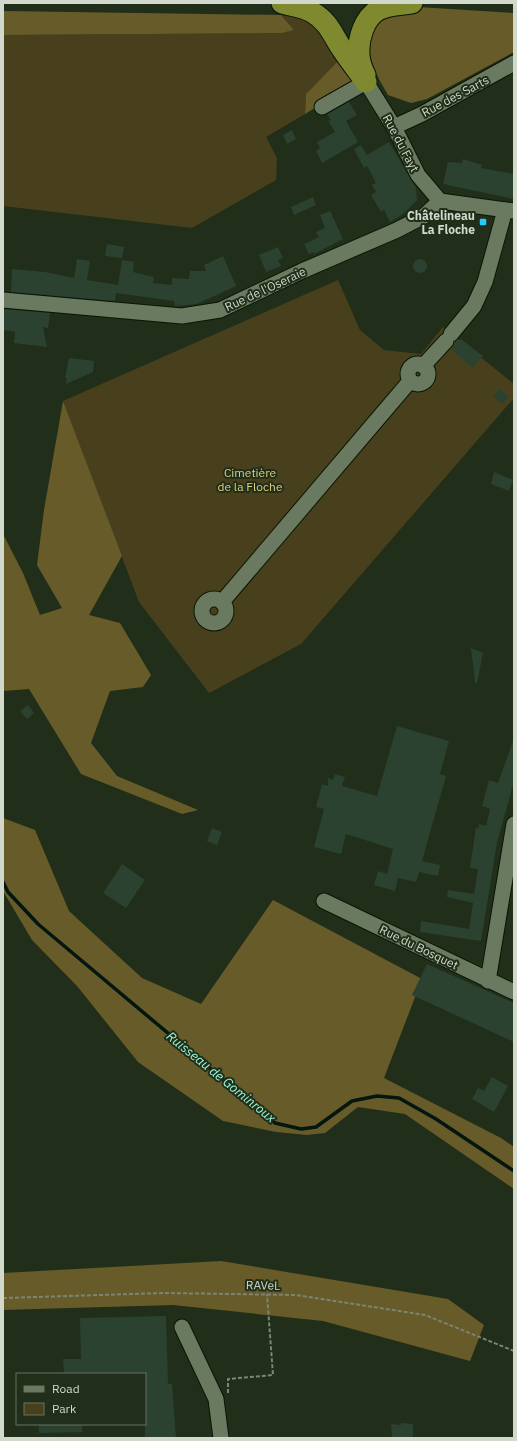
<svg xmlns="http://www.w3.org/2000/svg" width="517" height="1441" font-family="'IBM Plex Sans',sans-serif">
  <rect width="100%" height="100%" fill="#212e19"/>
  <!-- green -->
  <g fill="#48401c">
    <polygon points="281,15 299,17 318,24 338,61 306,94 305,114 266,137 277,158 276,180 192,228 3,206 3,35 282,33 294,30"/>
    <polygon points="338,280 360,330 384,350 421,354 443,327 514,384 514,398 301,644 209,693 139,602 63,401"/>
  </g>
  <!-- forest -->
  <g fill="#675b29">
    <path d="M418,7L514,13V52L427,99L411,103L388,95C375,73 368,59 368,32L383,16Z"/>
    <polygon points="3,11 281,15 294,30 282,33 3,35"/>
    <polygon points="338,61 357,82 305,114 306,94"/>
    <polygon points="63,401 122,556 89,615 120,623 151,675 143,687 110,691 91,743 117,776 198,810 182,814 81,774 29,689 3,691 3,534 23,573 40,615 62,608 37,565 44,510"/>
    <polygon points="3,818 35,830 69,911 142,978 201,1004 273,900 422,979 384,1078 501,1138 514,1147 514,1189 405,1114 358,1107 325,1133 307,1135 276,1132 223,1121 138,1062 77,986 32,940 3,891"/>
    <polygon points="221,1261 448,1299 484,1325 470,1361 323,1321 173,1305 3,1310 3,1273"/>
  </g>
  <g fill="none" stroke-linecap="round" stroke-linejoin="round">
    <!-- stream -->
    <polyline stroke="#041610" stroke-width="3.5" points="3,882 8,892 38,924 275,1123 301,1129 316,1127 352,1101 377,1096 399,1098 436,1119 514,1171"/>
  </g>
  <!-- building -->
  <g fill="#2b4231">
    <polygon points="349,102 357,115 346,121 358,142 322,163 316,151 320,148 317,142 335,132 328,121 331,120 327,114"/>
    <polygon points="292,130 296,139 287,144 283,135"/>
    <polygon points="389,142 416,188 417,200 403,214 390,222 384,210 381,212 371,195 376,192 372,185 376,183 367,166 364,168 354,149 361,145 367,155"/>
    <polygon points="463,159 482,165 481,168 514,174 514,199 443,184 448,162 462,163"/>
    <polygon points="313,197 316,205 294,215 291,207"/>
    <polygon points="330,211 343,239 314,254 313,252 309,254 304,244 319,237 316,232 325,228 320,215"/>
    <polygon points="107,244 124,247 122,258 105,256"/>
    <polygon points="278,247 283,258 278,260 281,266 266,272 259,255"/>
    <polygon points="223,256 236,286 197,304 175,306 174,301 116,293 115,301 11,292 12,269 45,272 74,278 77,259 90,261 87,280 118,285 122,260 134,262 133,272 154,277 153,283 172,285 172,278 189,279 190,271 206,271 204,265"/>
    <circle cx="420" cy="266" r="7"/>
    <polygon points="3,309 50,313 48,328 43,327 47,347 14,343 15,332 3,330"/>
    <polygon points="461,339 483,356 473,368 452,350 455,342"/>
    <polygon points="69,358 94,361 93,372 66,384 67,378 65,378"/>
    <polygon points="499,389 509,397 502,404 493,396"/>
    <polygon points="494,472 513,480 509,491 491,484"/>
    <polygon points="471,648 483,653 477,683 475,683"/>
    <polygon points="28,705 34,713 27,719 20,711"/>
    <polygon points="397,726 449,741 440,774 446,776 422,861 440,865 438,876 419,872 416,882 398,878 395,891 374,885 378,871 387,874 393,849 346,834 341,854 314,847 324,809 316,807 322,784 328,786 328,778 333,780 335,774 345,777 342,786 377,796"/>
    <polygon points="513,741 514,781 497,843 481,941 420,932 421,921 469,929 473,903 447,897 448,890 474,894 478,869 470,868 476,827 479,828 479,824 486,826 490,809 482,806 489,780 498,783"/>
    <polygon points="212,828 222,832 217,845 207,841"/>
    <polygon points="122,864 145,880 126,908 103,893"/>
    <polygon points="427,964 514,1003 514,1042 412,995"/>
    <polygon points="492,1077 508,1086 494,1112 472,1099 478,1088 484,1091"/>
    <polygon points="166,1316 168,1384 172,1384 176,1438 145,1438 145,1374 64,1374 63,1359 81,1359 80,1318"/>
    <polygon points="401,1423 413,1424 413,1438 392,1438 391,1424 401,1425"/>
    <polygon points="39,1424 82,1424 82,1432 39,1433"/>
  </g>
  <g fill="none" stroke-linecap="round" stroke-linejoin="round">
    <defs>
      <g id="minor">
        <polyline points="322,107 366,82 394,127 418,175 440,201"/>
        <polyline points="394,127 422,114 514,63"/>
        <polyline points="440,201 514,211"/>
        <polyline points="3,300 182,316 220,310 302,271 397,230 424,216 440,201"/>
        <polyline points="451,334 474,306 485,282 505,210"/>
        <circle cx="418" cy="374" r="10"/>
        <polyline points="423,366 446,341"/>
        <circle cx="214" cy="611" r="12"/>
        <polyline points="222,602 410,381"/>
        <polyline points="324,901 514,992"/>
        <polyline points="488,981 514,824"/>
        <polyline points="182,1327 216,1399 221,1438"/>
      </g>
      <g id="highway">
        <path d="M282,3C292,6 302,6 312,12C329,22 332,34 342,49C350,61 358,71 366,82"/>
        <path d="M365,75C362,69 359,61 359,54C358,39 364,18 378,10C389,4 400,5 412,3"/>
      </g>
    </defs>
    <!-- minor casing -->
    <use href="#minor" stroke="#0a1603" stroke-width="17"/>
    <!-- highway casing -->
    <use href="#highway" stroke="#0a1603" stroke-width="23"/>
    <!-- path -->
    <g stroke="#7b8574" stroke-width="2" stroke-dasharray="4 2" stroke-linecap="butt">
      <polyline points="3,1298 164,1293 296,1295 425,1315 514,1351"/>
      <polyline points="228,1393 228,1379 273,1375 267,1294"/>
    </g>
    <!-- minor -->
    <use href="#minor" stroke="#6a7a61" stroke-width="15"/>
    <!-- highway -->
    <use href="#highway" stroke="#7f8930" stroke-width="21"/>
  </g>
  <!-- markers -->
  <rect fill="#27c8ff" stroke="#212e19" stroke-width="1.5" x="479" y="218" width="8" height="8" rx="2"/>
  <g text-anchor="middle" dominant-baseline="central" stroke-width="4" stroke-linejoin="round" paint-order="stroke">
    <!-- street labels -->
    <g font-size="12" fill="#d1d9cc" stroke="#212e19">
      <text transform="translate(455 96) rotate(-28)">Rue des Sarts</text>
      <text transform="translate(401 143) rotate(62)">Rue du Fayt</text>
      <text transform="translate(265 289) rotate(-25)">Rue de l'Oseraie</text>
      <text transform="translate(419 947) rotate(26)">Rue du Bosquet</text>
      <text transform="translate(263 1285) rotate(1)">RAVeL</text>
    </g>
    <!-- poi labels -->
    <g font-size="12" font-weight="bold" fill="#d1d9cc" stroke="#212e19" text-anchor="end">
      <text x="475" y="215">Châtelineau<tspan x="475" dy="14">La Floche</tspan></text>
    </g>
    <!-- park labels -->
    <g font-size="12" fill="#e0cd7f" stroke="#212e19">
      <text x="250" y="472">Cimetière<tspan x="250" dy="14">de la Floche</tspan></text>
    </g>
    <!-- water labels -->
    <g font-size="13" font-style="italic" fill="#9af9da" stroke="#212e19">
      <text transform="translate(221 1077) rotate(39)">Ruisseau de Gominroux</text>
    </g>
  </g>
  <!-- border -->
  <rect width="517" height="1441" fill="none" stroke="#d1d9cc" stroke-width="8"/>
  <!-- legend -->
  <rect x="16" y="1373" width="130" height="52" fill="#212e19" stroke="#677261"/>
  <rect x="24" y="1386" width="20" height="6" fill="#6a7a61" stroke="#677261"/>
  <text x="52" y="1393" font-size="12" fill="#d1d9cc">Road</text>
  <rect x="24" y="1403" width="20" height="12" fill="#48401c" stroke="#677261"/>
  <text x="52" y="1413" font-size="12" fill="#d1d9cc">Park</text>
</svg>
